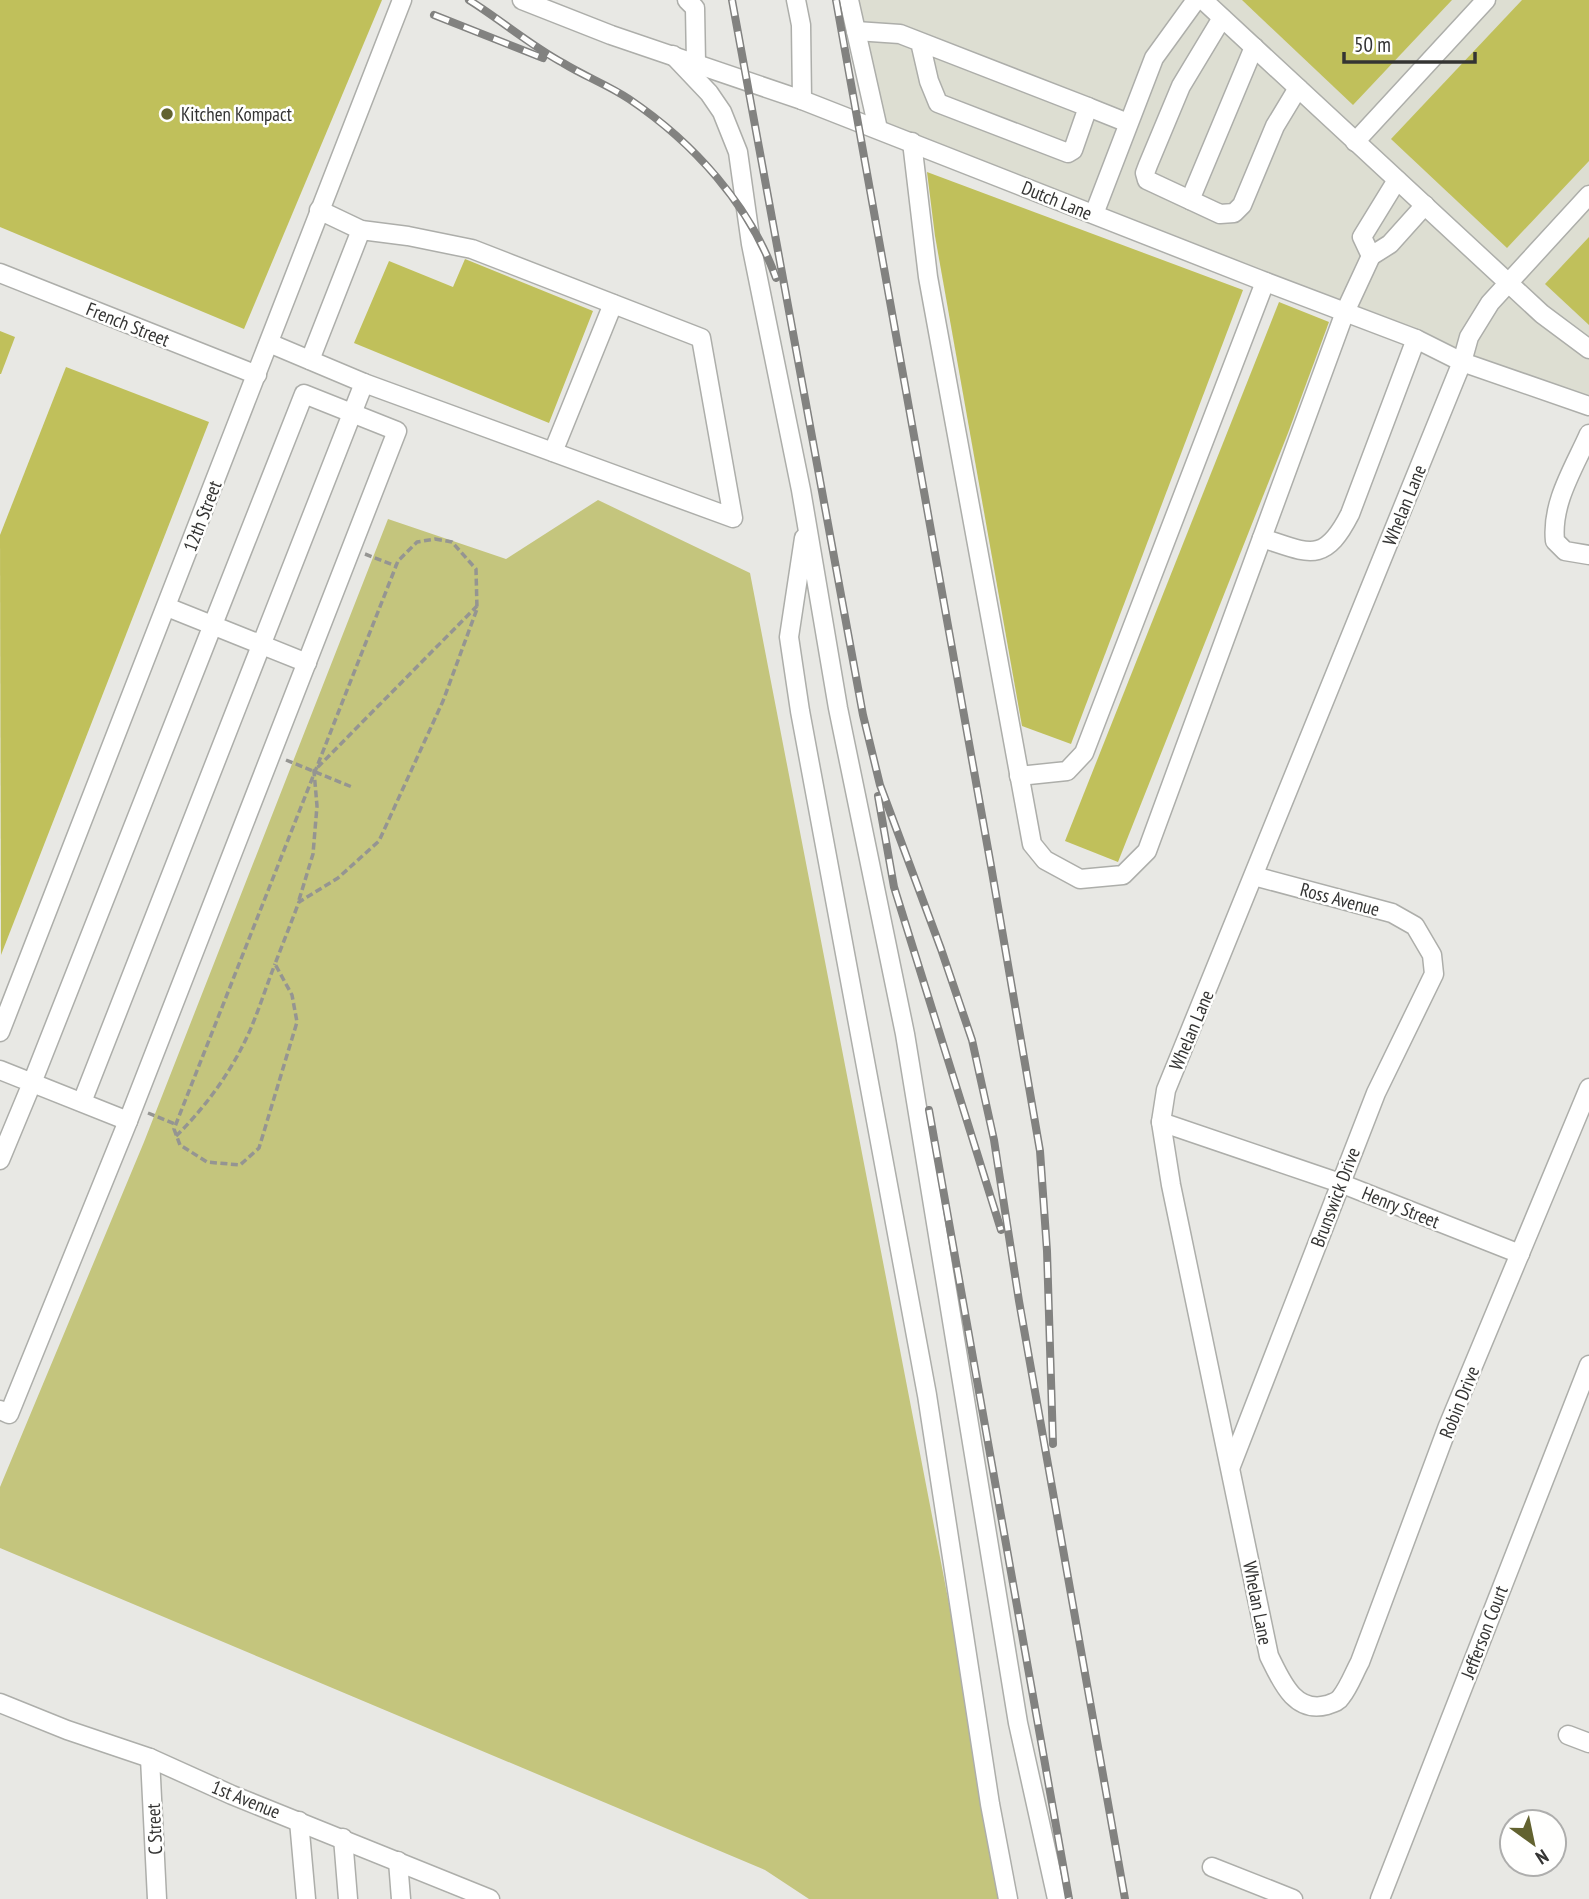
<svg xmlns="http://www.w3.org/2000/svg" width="1589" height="1899" font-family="'PT Sans Narrow',sans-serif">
  <rect width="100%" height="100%" fill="#e8e8e4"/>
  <!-- built -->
  <polygon fill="#ddded2" points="855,0 1589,0 1589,407 878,129"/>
  <!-- green -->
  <polygon fill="#c4c57d" points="598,500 750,573 1006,1899 809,1899 765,1870 0,1548 0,1487 144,1142 388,519 506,559"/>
  <!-- building -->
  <g fill="#c0c05b">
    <polygon points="0,0 382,0 244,329 0,227"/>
    <polygon points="1242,0 1452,0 1353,105"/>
    <polygon points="1522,0 1589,0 1589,161 1507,248 1391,139"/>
    <polygon points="927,172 1243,290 1071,744 1022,726 935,236"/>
    <polygon points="1589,237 1589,325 1545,284"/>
    <polygon points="465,259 593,311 549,423 354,343 389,261 453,287"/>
    <polygon points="1279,302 1329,322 1288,433 1118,862 1065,841"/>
    <polygon points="0,331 15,337 1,374 0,374"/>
    <polygon points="66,367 209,422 1,955 0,535"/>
  </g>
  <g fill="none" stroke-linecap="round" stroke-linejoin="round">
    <defs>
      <g id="minor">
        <polyline points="522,0 611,35 802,100 1258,279 1416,339 1462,362 1589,406"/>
        <polyline points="687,0 695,8 696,63"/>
        <polyline points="796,0 801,25 802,100"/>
        <polyline points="849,0 878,129"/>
        <polyline points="1203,0 1542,314 1589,349"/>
        <polyline points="1222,18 1181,86 1148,165 1145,173 1147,180 1220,214 1234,213 1242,205 1275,126 1298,88"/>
        <polyline points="856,31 900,34 1088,107 1073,150 1068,153 938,103 929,81 920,42"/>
        <polyline points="673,55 709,93 722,112 738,152 751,244 801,490 838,708 905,1034 1018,1723 1057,1899"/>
        <polyline points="1088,107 1128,123"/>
        <polyline points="912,142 928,277 1032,844 1045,860 1080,879 1123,875 1147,851 1345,312 1371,256"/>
        <polyline points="1355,142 1486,0"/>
        <polyline points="1397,180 1362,237 1371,256 1390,244 1425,205"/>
        <path d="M1589,195L1490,303L1469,337L1462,362L1166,1090L1161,1122L1171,1185L1269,1656C1281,1680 1294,1714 1327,1705C1333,1703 1338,1702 1341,1697C1349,1687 1354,1673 1360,1662L1448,1426L1589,1088"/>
        <polyline points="1190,200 1254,47"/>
        <polyline points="319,210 361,230 408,236 472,249 701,338 733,518 364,383"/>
        <polyline points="1094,214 1154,58 1196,0"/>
        <polyline points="0,273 257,375"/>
        <polyline points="310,360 361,230"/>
        <path d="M1589,434C1574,468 1551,503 1555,541L1565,551L1589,555"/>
        <polyline points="553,452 613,304"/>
        <polyline points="804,538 789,637 800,711 927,1395 990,1804 1008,1899"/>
        <path d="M1262,538C1309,553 1324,565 1350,514L1416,339"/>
        <polyline points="167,607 307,663"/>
        <polyline points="1019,776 1067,771 1084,753 1265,282"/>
        <polyline points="0,1032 402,0"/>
        <polyline points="0,1070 128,1121 397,431 304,394 32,1083 0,1160"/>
        <polyline points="82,1102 364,383 269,343"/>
        <polyline points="1161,1122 1340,1183 1520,1254"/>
        <polyline points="0,1410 9,1414 128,1121"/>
        <polyline points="1231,1466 1376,1093 1434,974 1432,955 1415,926 1392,913 1254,876"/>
        <polyline points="0,1703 67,1730 150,1758 232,1795 490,1899"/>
        <polyline points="1568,1735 1589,1743"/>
        <polyline points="150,1758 157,1899"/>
        <polyline points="299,1821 306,1899"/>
        <polyline points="343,1838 348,1899"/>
        <polyline points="398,1861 401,1899"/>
        <polyline points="1212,1867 1293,1899"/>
        <polyline points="1380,1899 1589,1365"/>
      </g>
    </defs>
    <!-- minor casing -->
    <use href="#minor" stroke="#adaeaa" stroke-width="21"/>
    <!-- path -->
    <g stroke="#959592" stroke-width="3.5" stroke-dasharray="7 3.5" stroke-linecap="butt">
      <polygon points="435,539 452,542 476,569 477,609 443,701 379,841 338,878 299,902 275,964 292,995 297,1022 259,1148 240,1165 207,1162 180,1145 174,1129 398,561 417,542"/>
      <polyline points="365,554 396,566"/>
      <polyline points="286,760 352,787"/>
      <polyline points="299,900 313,854 317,806 314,771 477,606"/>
      <polyline points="148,1113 175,1124"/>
      <path d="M176,1136C201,1112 225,1080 241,1049C255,1023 264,992 275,964"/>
    </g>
    <!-- minor -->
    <use href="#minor" stroke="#fff" stroke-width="18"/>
    <defs>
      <g id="rail">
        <path d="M469,0C501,20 530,45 563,63C584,76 608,85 629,99C693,142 750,205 776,278"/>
        <polyline points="732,0 863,715 880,785 941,949 972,1040 994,1140 1019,1301 1125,1899"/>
        <polyline points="836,0 991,866 1040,1151 1047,1251 1053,1444"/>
        <polyline points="434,15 543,58"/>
        <polyline points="878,796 894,887 1001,1230"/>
        <polyline points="929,1110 1069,1899"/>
      </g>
    </defs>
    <!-- rail casing -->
    <use href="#rail" stroke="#828280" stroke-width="8"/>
    <!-- rail -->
    <use href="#rail" stroke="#fffffe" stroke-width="5" stroke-dasharray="16" stroke-linecap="butt"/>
  </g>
  <!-- markers -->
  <circle fill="#62622f" stroke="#fffffe" stroke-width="2.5" cx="167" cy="114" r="7"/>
  <g text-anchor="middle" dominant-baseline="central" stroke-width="5" stroke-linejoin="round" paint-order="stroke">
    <!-- poi labels -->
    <g font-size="19" fill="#343433" stroke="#fffffe" text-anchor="start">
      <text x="181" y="114">Kitchen Kompact</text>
    </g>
    <!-- street labels -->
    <g font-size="19" fill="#343433" stroke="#fffffe">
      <text transform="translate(1057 200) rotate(22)">Dutch Lane</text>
      <text transform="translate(128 324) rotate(22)">French Street</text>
      <text transform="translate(1404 505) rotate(-68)">Whelan Lane</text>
      <text transform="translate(202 516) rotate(-69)">12th Street</text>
      <text transform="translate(1340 899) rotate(15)">Ross Avenue</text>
      <text transform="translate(1191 1030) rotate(-67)">Whelan Lane</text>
      <text transform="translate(1335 1197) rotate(-69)">Brunswick Drive</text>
      <text transform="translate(1401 1207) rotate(22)">Henry Street</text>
      <text transform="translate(1459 1402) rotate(-68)">Robin Drive</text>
      <text transform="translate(1258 1603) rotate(79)">Whelan Lane</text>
      <text transform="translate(1484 1632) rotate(-69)">Jefferson Court</text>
      <text transform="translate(246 1799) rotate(22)">1st Avenue</text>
      <text transform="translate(154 1829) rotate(-93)">C Street</text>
    </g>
  </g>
  <!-- north arrow -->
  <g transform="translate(1533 1843) rotate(147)"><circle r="33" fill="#fffffe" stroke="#aeaead" stroke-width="2"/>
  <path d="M0-5L12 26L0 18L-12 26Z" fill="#62622f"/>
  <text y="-10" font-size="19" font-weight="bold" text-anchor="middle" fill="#343433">N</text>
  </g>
  <!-- scale -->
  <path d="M1344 52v10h131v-10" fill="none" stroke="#343433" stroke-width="3.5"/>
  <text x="1354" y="52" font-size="21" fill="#343433" stroke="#fffffe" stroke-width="5" paint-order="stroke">50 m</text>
</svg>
